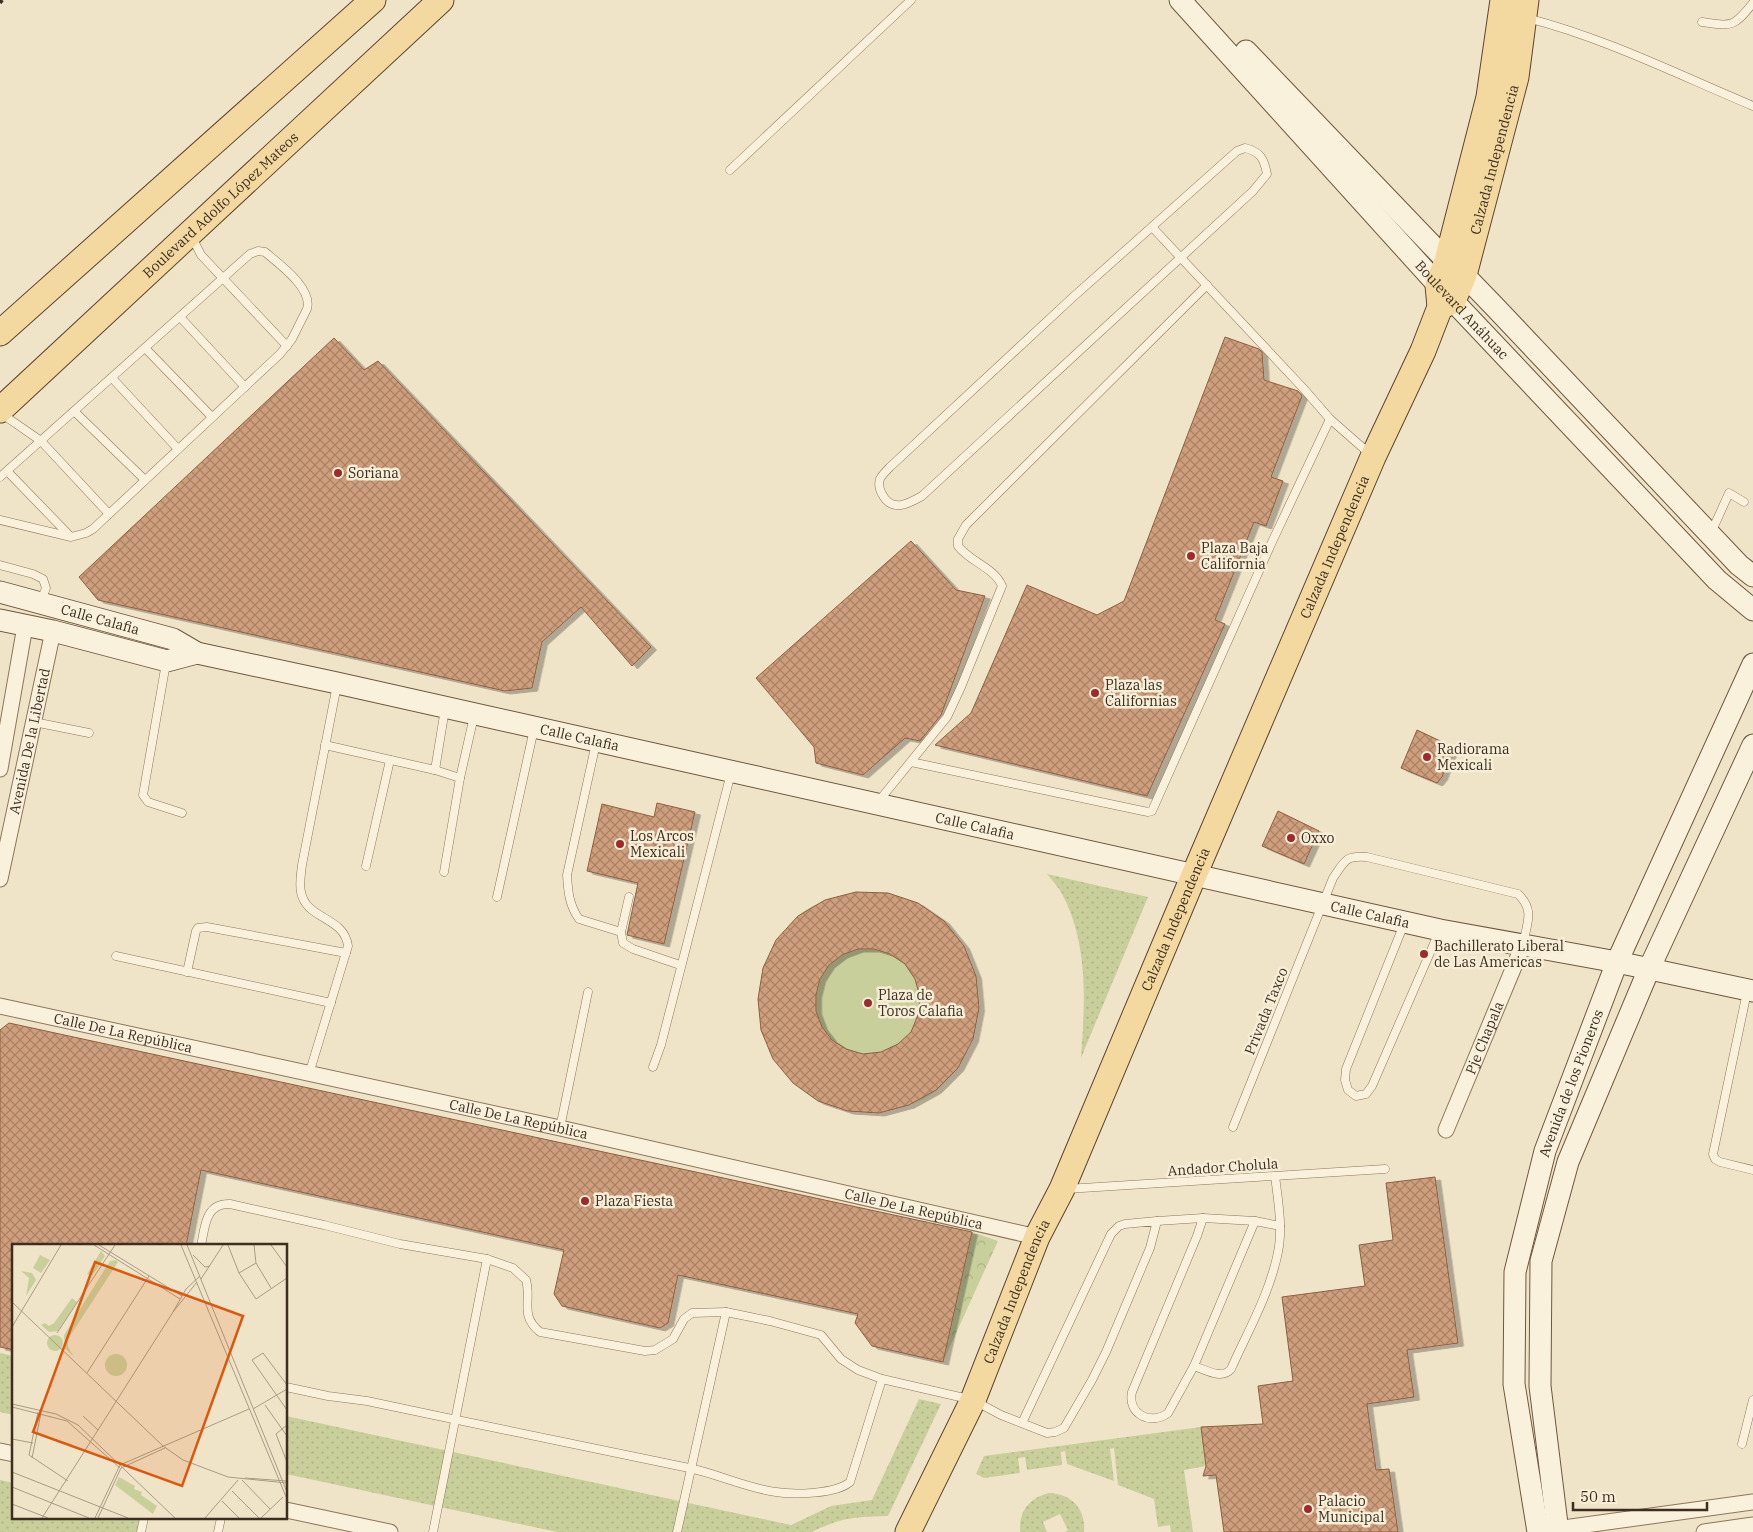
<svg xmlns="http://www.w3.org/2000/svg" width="1753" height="1532" font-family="'IBM Plex Serif',serif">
  <defs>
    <pattern id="grass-dots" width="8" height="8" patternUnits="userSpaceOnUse" patternTransform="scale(1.25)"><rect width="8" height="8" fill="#c9cf9b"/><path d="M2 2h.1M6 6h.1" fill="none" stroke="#aeb285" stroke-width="1.8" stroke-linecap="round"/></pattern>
    <pattern id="park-crowns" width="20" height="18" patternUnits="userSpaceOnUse" patternTransform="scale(1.25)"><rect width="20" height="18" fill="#c9cf9b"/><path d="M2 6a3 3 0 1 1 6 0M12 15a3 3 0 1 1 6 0" fill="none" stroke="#aeb285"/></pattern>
    <pattern id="building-cross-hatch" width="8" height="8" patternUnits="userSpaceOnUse" patternTransform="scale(1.25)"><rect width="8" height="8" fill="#cf9f7d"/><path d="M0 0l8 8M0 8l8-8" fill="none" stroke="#a98266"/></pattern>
    <filter id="shadow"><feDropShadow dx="5.5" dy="3" stdDeviation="0" flood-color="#0004"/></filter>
  </defs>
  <rect width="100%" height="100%" fill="#f0e4c8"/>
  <!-- grass -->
  <g fill="url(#grass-dots)">
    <path d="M1047,874L1148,897L1081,1058C1085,1003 1089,943 1061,892C1057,886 1052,880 1047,874Z"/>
    <polygon points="0,1353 14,1356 14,1415 0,1412"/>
    <path d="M919,1399L941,1404L888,1516C855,1517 842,1517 812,1532H557L286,1474V1416L791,1525L831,1506L872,1500Z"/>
    <polygon points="1201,1427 1206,1466 1184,1470 1193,1532 1171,1532 1170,1525 1158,1527 1154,1499 1118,1485 1114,1448 1110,1449 1114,1481 1067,1464 1065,1451 1061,1452 1062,1465 1027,1470 1025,1457 1018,1458 1020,1473 984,1478 976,1474 984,1456"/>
    <polygon points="0,1480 14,1483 14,1518 140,1518 138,1532 0,1532"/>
    <path d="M1049,1493C1072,1494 1086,1509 1084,1532H1065L1068,1530L1060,1514L1043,1522L1047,1532H1020C1019,1511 1029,1498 1049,1493Z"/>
  </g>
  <!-- park -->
  <polygon fill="url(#park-crowns)" points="972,1232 998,1241 943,1362"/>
  <!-- pitch -->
  <path fill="#c9cf9b" d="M856,892L888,893L918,903L944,921L958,1068C951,1075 944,1083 937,1090C917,1105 890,1113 865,1112C764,1107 722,985 797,917C813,902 835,897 856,892Z"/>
  <!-- building -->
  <g fill="url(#building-cross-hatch)" stroke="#8d5f41" fill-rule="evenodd" filter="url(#shadow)">
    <polygon points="1225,337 1259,349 1262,352 1264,380 1298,391 1302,396 1271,477 1283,481 1266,526 1254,522 1215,620 1225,624 1147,796 935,745 971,713 1027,585 1097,615 1124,601"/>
    <polygon points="334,338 364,370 378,361 651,647 632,666 581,607 542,642 532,688 505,691 98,600 79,577"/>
    <polygon points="911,541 956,590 985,596 941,715 920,741 905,738 863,775 816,763 814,747 756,678"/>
    <polygon points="1417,730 1453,747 1442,777 1437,783 1401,768"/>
    <polygon points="657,803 695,812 664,944 627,935 638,883 587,871 602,804 654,817"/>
    <polygon points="1278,811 1319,831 1304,864 1262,846"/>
    <path d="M856,892L888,893L918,903L944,921L964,946L976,976L979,1008L973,1039L958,1068L936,1090L909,1105L879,1113L848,1111L818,1101L793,1083L773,1059L761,1030L758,999L763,968L776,940L798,916L825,900ZM858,949H874L890,954L905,964L915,979L920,997L918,1015L911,1032L898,1044L881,1052L863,1054L846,1049L832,1040L822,1027L816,1011V995L820,979L829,965L842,955Z"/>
    <polygon points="9,1023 972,1232 943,1362 872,1346 855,1323 858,1314 678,1275 668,1323 660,1328 562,1306 554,1294 564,1250 201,1170 186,1246 14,1246 14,1350 0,1347 0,1030"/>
    <polygon points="1435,1177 1458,1343 1407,1350 1414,1397 1367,1404 1376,1470 1389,1469 1398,1532 1224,1532 1216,1475 1203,1476 1206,1466 1201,1427 1263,1424 1258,1386 1293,1381 1282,1297 1365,1286 1359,1245 1393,1240 1386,1183"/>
  </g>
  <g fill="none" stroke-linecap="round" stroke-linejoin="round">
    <defs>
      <g id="lane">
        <path d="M1527,18C1605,38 1679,75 1753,106"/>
        <path d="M1702,22C1732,26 1733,28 1753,3"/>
        <path d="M1245,148C1261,152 1264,159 1267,174L1253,191L922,496C908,504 892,513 882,494C880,490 878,484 880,479C882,475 887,470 890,467L1072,298L1237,151Z"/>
        <polyline points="730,170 911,0"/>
        <polyline points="1152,227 1303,388 1330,419 1371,455"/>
        <polyline points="192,237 201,255 287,346"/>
        <polyline points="180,317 245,387"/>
        <polyline points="145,348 212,417"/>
        <polyline points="112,378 178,449"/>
        <polyline points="74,411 145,480"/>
        <polyline points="2,414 41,441 109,514"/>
        <polyline points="7,471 70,536"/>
        <path d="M0,477L250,254L258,251L265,252C279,264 313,288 307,309L292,339L280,354L93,529L86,533L71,537L0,520"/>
        <polyline points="1711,533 1729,493 1744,502"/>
        <polyline points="0,565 33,574 43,579 46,588 41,601"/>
        <polyline points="166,663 143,795 148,802 182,813"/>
        <polyline points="34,722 89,733"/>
        <path d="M596,743L567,875C568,891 569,905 579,919L621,932"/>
        <polyline points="325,745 435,770 460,778 474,716"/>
        <polyline points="911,762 1143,811 1148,812 1152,811 1272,542 1330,419"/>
        <polyline points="435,770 445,709"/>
        <path d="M878,802L947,717L961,687L1002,586C995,568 970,562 958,546V539L966,525L1207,285"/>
        <polyline points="366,866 390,760"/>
        <polyline points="444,872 460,778"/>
        <polyline points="497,897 534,729"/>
        <polyline points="629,897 621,932 623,943 633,949 680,965"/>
        <polyline points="1404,924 1346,1069 1345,1080 1348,1090 1356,1096 1366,1094 1372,1086 1439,932"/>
        <polyline points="116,956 331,1003"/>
        <polyline points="187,972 196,931 198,928 207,927 346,953"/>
        <polyline points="1747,992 1713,1154 1715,1159 1720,1162 1753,1170"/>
        <polyline points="653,1067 661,1045 731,773"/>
        <path d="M309,1074L348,946C344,916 306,920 301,892C299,884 301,874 302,865L337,685"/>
        <path d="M1233,1127L1333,878C1345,861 1345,855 1367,857L1518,894C1535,910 1527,923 1523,944"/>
        <polyline points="560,1128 588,992"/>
        <polyline points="1066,1189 1385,1169"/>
        <polyline points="1157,1221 1203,1218"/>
        <path d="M1255,1221L1194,1366C1206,1370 1222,1380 1231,1369C1248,1331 1270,1293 1278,1252C1283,1228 1278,1200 1275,1176"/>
        <path d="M201,1246C205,1227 205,1203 230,1204L324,1225L400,1244L487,1259L513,1268L526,1280C532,1301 519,1315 540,1332L645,1351L655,1350L673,1339L684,1319L692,1313L726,1312L770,1321L821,1335L841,1359L858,1370L882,1379L973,1400L1001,1415L1047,1433L1055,1432L1064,1428L1092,1380L1106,1352L1150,1248L1157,1221L1125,1224L1119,1226L1111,1234L1022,1423"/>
        <path d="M1194,1366L1168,1413C1151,1426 1127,1414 1132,1392L1197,1236L1203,1218L1255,1221L1280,1226"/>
        <path d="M286,1387L328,1396L367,1401C474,1424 581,1445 689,1468C718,1474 746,1488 776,1492C794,1495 836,1494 850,1482L882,1379"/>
        <polyline points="1742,1444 1753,1400"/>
        <polyline points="141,1532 144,1518"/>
        <polyline points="218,1532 221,1518"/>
        <polyline points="433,1532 487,1259"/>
        <polyline points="677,1532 726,1312"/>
      </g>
      <g id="street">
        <polyline points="0,769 25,626"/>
        <path id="s1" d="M0,879L53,631"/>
        <path id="s2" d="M0,1006L560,1128L1037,1237"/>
        <path id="s3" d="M1446,1130L1523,945"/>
        <polyline points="0,1451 14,1454"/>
        <polyline points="286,1510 390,1532"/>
        <polyline points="1549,1530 1753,1502"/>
        <polyline points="1704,1532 1753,1525"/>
      </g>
      <g id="secondary">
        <path id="s4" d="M1180,0L1438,285L1717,580L1753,610"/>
        <polyline points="1246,51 1447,261 1464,275 1494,306 1739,565 1753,576"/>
        <path id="s5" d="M0,592L173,639L197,653L337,683L1440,930L1617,962L1753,991"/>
        <polyline points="0,620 53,631 167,661 197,653"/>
        <path id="s6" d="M1538,1532L1514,1384L1515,1272L1545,1151L1617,962L1753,664"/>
        <polyline points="1558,1532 1540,1386 1541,1261 1568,1162 1649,969 1753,745"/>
      </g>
      <g id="primary">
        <path id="s7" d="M1440,307L1453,301L1464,275L1516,77L1526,0"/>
        <polyline points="0,333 373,0"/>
        <path id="s8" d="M0,410L441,0"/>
        <path id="s9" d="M908,1532L973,1400L1037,1237L1062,1189L1194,875L1373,457L1423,351L1440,307L1438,285L1447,261L1489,97L1503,0"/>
      </g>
    </defs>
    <!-- lane casing -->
    <use href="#lane" stroke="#8d765c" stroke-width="9"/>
    <!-- street casing -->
    <use href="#street" stroke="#8d765c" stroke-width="17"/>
    <!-- secondary casing -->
    <use href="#secondary" stroke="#6f573f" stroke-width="23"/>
    <!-- primary casing -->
    <use href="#primary" stroke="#5b4430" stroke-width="27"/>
    <!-- lane -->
    <use href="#lane" stroke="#faf1dc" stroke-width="8"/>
    <!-- street -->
    <use href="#street" stroke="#faf1dc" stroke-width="15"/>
    <!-- secondary -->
    <use href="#secondary" stroke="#faf1dc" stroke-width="21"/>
    <!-- primary -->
    <use href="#primary" stroke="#f3d9a0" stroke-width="25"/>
    <!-- rail -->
    <polyline stroke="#3d2e20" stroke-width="4" stroke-dasharray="9 9" stroke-linecap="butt" points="0,3 2,0"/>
  </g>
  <!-- markers -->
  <g fill="#9e2a2b" stroke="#f7eed8" stroke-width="2">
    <circle cx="338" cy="473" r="5"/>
    <circle cx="1191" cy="556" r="5"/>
    <circle cx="1095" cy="693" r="5"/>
    <circle cx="1427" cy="757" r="5"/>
    <circle cx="1291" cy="838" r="5"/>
    <circle cx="620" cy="844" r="5"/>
    <circle cx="1424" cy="954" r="5"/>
    <circle cx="868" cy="1003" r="5"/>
    <circle cx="585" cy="1201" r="5"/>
    <circle cx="1308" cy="1509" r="5"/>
  </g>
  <g text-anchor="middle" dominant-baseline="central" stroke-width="5" stroke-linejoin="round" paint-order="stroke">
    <!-- street labels -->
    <g font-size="14" fill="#3d2e20" stroke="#f7eed8">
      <text stroke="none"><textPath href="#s7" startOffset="162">Calzada Independencia</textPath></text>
      <text stroke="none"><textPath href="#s8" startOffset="301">Boulevard Adolfo López Mateos</textPath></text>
      <text stroke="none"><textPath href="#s4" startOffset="419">Boulevard Anáhuac</textPath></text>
      <text stroke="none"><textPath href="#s9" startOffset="1074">Calzada Independencia</textPath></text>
      <text stroke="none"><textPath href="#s5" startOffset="104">Calle Calafia</textPath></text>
      <text stroke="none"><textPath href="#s5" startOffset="599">Calle Calafia</textPath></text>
      <text stroke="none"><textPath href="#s1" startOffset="141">Avenida De la Libertad</textPath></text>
      <text stroke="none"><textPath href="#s5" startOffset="1004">Calle Calafia</textPath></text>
      <text stroke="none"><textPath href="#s5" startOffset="1409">Calle Calafia</textPath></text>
      <text stroke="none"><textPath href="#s9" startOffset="669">Calzada Independencia</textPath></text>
      <text transform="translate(1266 1011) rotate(-68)">Privada Taxco</text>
      <text stroke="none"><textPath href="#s2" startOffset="126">Calle De La República</textPath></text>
      <text stroke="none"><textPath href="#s3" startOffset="100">Pje Chapala</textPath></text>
      <text stroke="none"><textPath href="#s6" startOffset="459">Avenida de los Pioneros</textPath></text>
      <text stroke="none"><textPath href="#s2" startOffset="531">Calle De La República</textPath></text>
      <text transform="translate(1223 1167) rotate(-4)">Andador Cholula</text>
      <text stroke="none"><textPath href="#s2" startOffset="936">Calle De La República</textPath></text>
      <text stroke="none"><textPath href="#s9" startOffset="264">Calzada Independencia</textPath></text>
    </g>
    <!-- poi labels -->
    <g font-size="14" fill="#3d2e20" stroke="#f7eed8" text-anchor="start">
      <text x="348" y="473">Soriana</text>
      <text x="1201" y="548">Plaza Baja<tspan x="1201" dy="16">California</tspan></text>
      <text x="1105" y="685">Plaza las<tspan x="1105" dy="16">Californias</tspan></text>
      <text x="1437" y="749">Radiorama<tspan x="1437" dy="16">Mexicali</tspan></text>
      <text x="630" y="836">Los Arcos<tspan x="630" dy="16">Mexicali</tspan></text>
      <text x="1301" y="838">Oxxo</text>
      <text x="1434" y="946">Bachillerato Liberal<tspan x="1434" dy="16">de Las Americas</tspan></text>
      <text x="878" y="995">Plaza de<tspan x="878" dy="16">Toros Calafia</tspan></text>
      <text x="595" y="1201">Plaza Fiesta</text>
      <text x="1318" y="1501">Palacio<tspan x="1318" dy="16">Municipal</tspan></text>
    </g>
  </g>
  <!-- overview -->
  <g transform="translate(12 1244)">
    <rect width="275" height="275" fill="#f0e4c8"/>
    <path d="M89,7L93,12L80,32L75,30ZM104,16L106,18L56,95V103L62,113L53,104L52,91L98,17ZM9,27L20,29L24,36L14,52L17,34ZM60,54L65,58L46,87L37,88L29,81L33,79L37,82L42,79ZM35 99a8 8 0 1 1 16 0a8 8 0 1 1-16 0Z" fill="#c9cf9b"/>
    <path d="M28,11L38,16L29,29L21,24ZM107,233L123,242L122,245L130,248L129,251L145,262L141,270L103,241Z" fill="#c9cf9b"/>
    <path d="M93 121a11 11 0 1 1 22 0a11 11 0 1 1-22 0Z" fill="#c9cf9b"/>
    <path fill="none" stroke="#a89b85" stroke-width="1" d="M82,1L168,55M87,1L170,52M169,1L275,255M175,1L275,248M216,1L227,29L244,55L275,34M242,1L244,19L259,44M259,1L275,23M181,11L193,23L198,22M227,29L244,19M189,35L211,1M0,58L151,202L171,216L216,233L275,239M161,68L174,45L188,32M0,83L49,1M45,89L103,1M75,129L137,32M275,141L251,109L240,116L275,166M0,160L44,170L66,181L163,274M253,161L275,192M0,163L55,177L108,224M241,165L275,145M26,168L17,211L56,237M71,172L86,186M275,181L264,190L275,218M0,195L21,199M20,214L29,169M0,228L116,274M233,234L275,237M230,236L258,265M0,243L77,274M220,247L247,274M210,257L227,274M0,260L36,274M30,274L161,68L185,38M83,274L108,221L237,165M86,274L109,224L153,204M193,274L226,236M249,274L271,253"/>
    <path fill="#df570d" fill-opacity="0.15" stroke="#df570d" stroke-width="2.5" d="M83,18L231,72L170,242L21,188Z"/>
    <rect width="275" height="275" fill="none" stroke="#3d2e20" stroke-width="2.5"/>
  </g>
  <!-- scale -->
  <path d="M1573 1502v8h134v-8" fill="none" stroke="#3d2e20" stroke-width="2.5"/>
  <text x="1580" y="1502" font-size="15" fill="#3d2e20" stroke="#f7eed8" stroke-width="4" paint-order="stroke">50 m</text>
</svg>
